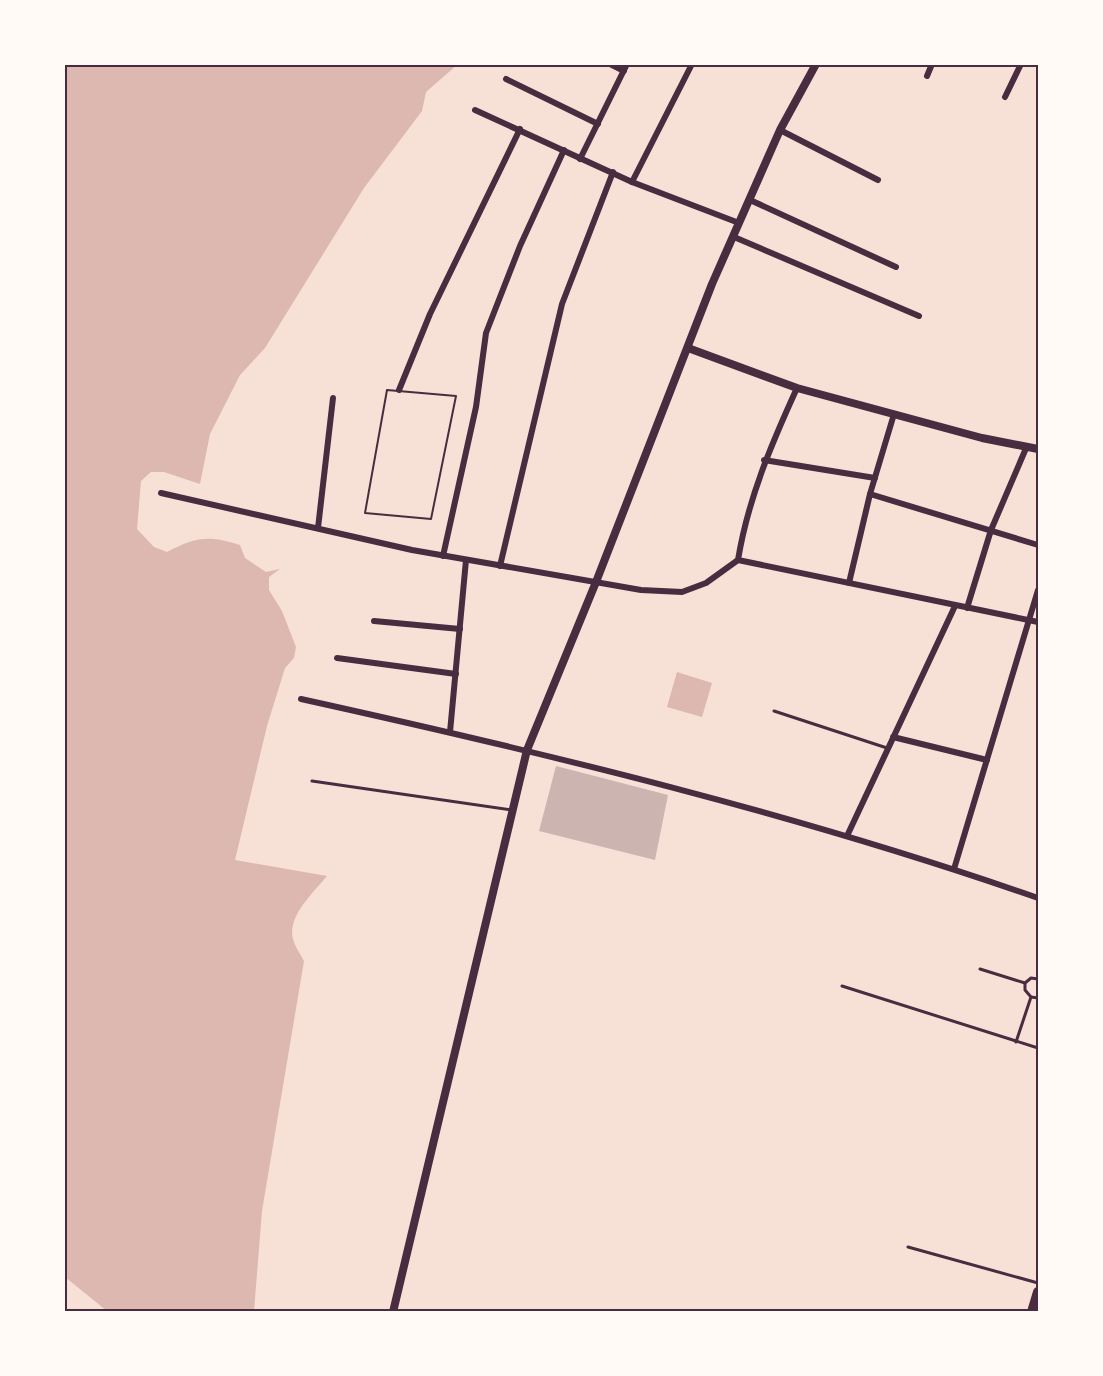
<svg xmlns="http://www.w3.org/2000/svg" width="1103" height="1376" font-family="'Roboto Serif',serif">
  <rect width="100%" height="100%" fill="#f7e1d7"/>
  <!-- water -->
  <g fill="#dcb8b0">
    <path d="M64,65H457L426,92L422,111L364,188L265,348L240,375L210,434L200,484L164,472H151L141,481L137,529L154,547L167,552C196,537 208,535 240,545L245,558L266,572L280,569L269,577V590L282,611L296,647L294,658L285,668L267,726L235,860L327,876C314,892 287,916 293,939C295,947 301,955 304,961L262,1211L254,1311H107L65,1277Z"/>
    <polygon points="677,672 712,683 702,717 667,707"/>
  </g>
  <!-- building -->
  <polygon fill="#ccb4b1" points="556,766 668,795 655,860 539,831"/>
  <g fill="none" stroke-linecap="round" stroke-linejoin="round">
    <!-- path -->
    <polygon stroke="#4a2c40" stroke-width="2" points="387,390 456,396 431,519 365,513"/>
    <!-- service -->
    <g stroke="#4a2c40" stroke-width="3">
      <polyline points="774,711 887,748"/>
      <polyline points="312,781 511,810"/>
      <polyline points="980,969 1025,983"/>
      <polyline points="1038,979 1031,978 1025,983 1025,990 1031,997 1038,998"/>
      <polyline points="842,986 1038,1048"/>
      <polyline points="1016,1042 1031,997"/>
      <polyline points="908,1247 1038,1283"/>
    </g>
    <!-- minor -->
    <g stroke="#4a2c40" stroke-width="6">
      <polyline points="610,64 624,71"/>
      <polyline points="927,76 932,64"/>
      <polyline points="506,79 598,124"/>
      <polyline points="1005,97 1021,64"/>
      <polyline points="475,110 632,182 739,223"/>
      <polyline points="780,130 878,180"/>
      <polyline points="580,159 627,64"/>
      <polyline points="632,182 692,64"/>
      <polyline points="750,200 896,267"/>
      <polyline points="734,237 919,316"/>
      <path d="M797,388C771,445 748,499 738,560L1038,622"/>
      <polyline points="399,390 430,314 520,129"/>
      <polyline points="764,460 875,478"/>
      <polyline points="161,493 412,550 641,590 682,592 706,583 738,560"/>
      <polyline points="870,494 1038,545"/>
      <polyline points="318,528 333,398"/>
      <polyline points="443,556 476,407 486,333 520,246 564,150"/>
      <polyline points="500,566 562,304 613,172"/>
      <polyline points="849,583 870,494 894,414"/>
      <polyline points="967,608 991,530 1027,446"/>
      <polyline points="374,621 460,629"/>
      <polyline points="337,658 456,674"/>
      <path d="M301,699C550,754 797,814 1038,898"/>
      <polyline points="450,732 466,560"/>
      <polyline points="893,737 987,760"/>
      <polyline points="847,836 955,606"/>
      <polyline points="954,869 1038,590"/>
    </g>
    <!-- tertiary -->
    <g stroke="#4a2c40" stroke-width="8">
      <polyline points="688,348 797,388 982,438 1038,449"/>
      <polyline points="393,1312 527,750 596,582 712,284 780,130 816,64"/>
    </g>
    <!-- primary -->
    <polyline stroke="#4a2c40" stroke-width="10" points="1032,1312 1038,1292"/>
  </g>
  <!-- border -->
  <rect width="1103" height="1376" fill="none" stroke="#fffaf5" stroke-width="132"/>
  <rect x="66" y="66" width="971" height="1244" fill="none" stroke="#4a2c40" stroke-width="2"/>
</svg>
